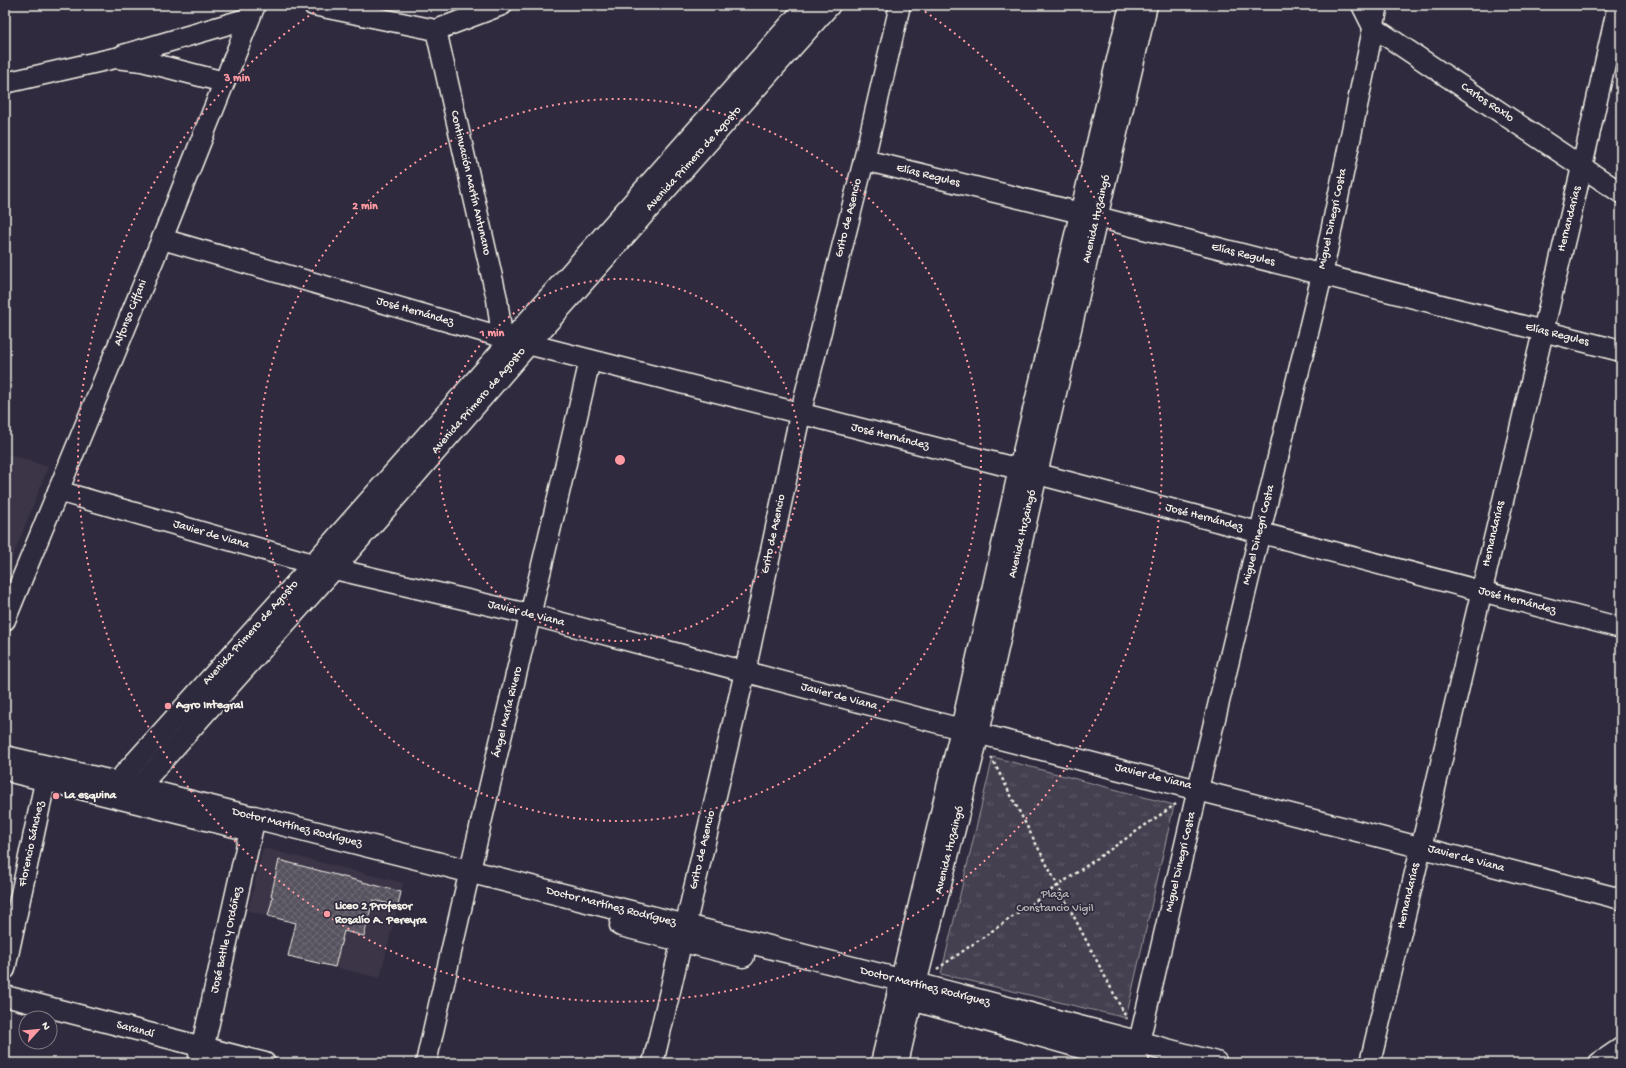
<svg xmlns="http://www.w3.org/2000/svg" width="1626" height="1068" font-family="'Gochi Hand',sans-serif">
  <defs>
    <pattern id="park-tufts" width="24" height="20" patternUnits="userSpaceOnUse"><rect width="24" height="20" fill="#454050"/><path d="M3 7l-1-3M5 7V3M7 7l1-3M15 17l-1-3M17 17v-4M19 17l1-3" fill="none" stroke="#605c69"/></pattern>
    <pattern id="building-cross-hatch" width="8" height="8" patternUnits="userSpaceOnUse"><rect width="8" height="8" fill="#56525f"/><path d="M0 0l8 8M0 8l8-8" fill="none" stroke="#6f6b76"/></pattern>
  </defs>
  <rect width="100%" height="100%" fill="#2f2a3d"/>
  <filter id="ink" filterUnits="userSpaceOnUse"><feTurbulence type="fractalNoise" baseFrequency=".025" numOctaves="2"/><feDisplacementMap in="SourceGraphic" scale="8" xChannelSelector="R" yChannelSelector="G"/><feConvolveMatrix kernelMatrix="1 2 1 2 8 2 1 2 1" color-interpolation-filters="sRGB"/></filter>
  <g filter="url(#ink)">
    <!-- built -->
    <g fill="#3b3647">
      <polygon points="5,453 48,467 5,577"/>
      <polygon points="263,848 403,883 380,978 288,956 296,923 248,911"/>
    </g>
    <!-- park -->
    <polygon fill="url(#park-tufts)" stroke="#9c989c" points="993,757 1174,805 1126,1018 941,974"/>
    <!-- building -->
    <polygon fill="url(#building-cross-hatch)" stroke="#f4f1e8" points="279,860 401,892 398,906 373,900 364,936 344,931 335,967 288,956 296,923 268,916 273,897 271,896"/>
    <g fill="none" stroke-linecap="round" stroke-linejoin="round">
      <defs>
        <g id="minor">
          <polyline points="313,5 436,30"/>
          <polyline points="1362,5 1373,27 1621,193"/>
          <polyline points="436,30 497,299 502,337"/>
          <polyline points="436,30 502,5"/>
          <polyline points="123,55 249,18"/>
          <polyline points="5,83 115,58 142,61 224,82"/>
          <polyline points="864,160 1097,217 1621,351"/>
          <polyline points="162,239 512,340 1019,469 1621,628"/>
          <polyline points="58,491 313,564 532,615 961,729 1621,899"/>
          <polyline points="5,620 162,239 255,5"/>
          <polyline points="5,756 117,782 254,817"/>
          <polyline points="15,773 251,831"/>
          <polyline points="113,796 117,782 313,564 807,5"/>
          <polyline points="136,802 139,787 334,569 529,344 830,5"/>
          <polyline points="5,969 48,768"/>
          <polyline points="5,996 265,1063"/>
          <polyline points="1135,1059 1198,789 1322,275 1378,5"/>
          <path d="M426,1063C478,828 536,595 590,360"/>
          <polyline points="653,1063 745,672 800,415 864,160 900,5"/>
          <polyline points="881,1063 961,729 1019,469 1130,5"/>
          <polyline points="898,1063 916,984 979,733 1037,474 1147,5"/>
          <polyline points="1370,1063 1582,167 1618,5"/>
          <polyline points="1599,1063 1621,1048"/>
        </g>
        <g id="major">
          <polyline points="621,925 743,956"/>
          <polyline points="898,995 1138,1063"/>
          <polyline points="199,1063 254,817 916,984 1216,1063"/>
        </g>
      </defs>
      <!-- minor casing -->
      <use href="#minor" stroke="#f4f1e8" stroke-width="23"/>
      <!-- major casing -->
      <use href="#major" stroke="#f4f1e8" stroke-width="25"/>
      <!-- path -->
      <g stroke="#f4f1e8" stroke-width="2.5" stroke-dasharray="3 3" stroke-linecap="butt">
        <polyline points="429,5 431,12"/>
        <polyline points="991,757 1127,1019"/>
        <polyline points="937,969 1176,804"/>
      </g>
      <!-- minor -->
      <use href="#minor" stroke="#2f2a3d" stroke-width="20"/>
      <!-- major -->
      <use href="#major" stroke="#2f2a3d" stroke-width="22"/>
    </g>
  </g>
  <!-- distance rings -->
  <g fill="none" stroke="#ff9aa2" stroke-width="2" stroke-dasharray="2 4">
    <circle cx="620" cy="460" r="181"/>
    <circle cx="620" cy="460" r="361"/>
    <path d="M915 5A542 542 0 1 1 325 5"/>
  </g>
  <!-- markers -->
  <g fill="#ff9aa2" stroke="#2f2a3d" stroke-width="1.5">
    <circle cx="168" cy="706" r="4"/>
    <circle cx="56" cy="796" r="4"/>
    <circle cx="327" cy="914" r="4"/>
  </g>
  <g text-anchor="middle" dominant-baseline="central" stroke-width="3.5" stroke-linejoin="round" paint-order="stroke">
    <!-- street labels -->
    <g font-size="12" fill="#f4f1e8" stroke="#2f2a3d">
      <text transform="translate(1487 103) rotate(34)">Carlos Roxlo</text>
      <text transform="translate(694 159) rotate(-48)">Avenida Primero de Agosto</text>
      <text transform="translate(928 176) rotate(14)">Elías Regules</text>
      <text transform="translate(470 183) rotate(77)">Continuación Martín Antunano</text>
      <text transform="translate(849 218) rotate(-76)">Grito de Asencio</text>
      <text transform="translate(1097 219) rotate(-77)">Avenida Ituzaingó</text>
      <text transform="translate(1333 219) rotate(-78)">Miguel Dinegri Costa</text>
      <text transform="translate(1570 219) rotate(-76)">Hernandarias</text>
      <text transform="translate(1243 255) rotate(14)">Elías Regules</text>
      <text transform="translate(415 312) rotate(16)">José Hernández</text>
      <text transform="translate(131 313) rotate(-68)">Alfonso Ciffani</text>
      <text transform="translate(1557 335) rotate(14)">Elías Regules</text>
      <text transform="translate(479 401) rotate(-49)">Avenida Primero de Agosto</text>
      <text transform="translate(890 437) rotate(14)">José Hernández</text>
      <text transform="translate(1204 518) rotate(15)">José Hernández</text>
      <text transform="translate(774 534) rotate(-78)">Grito de Asencio</text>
      <text transform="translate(1023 534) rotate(-77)">Avenida Ituzaingó</text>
      <text transform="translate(1494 534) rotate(-77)">Hernandarias</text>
      <text transform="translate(211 535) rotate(16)">Javier de Viana</text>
      <text transform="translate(1259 535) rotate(-76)">Miguel Dinegri Costa</text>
      <text transform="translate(1517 601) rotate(15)">José Hernández</text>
      <text transform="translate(526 614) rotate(14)">Javier de Viana</text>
      <text transform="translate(251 633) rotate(-48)">Avenida Primero de Agosto</text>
      <text transform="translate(839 697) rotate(15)">Javier de Viana</text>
      <text transform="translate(508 712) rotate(-76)">Ángel María Rivero</text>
      <text transform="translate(1153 777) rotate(14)">Javier de Viana</text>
      <text transform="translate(297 828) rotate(14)">Doctor Martínez Rodríguez</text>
      <text transform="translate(32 844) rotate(-78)">Florencio Sánchez</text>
      <text transform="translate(703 850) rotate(-77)">Grito de Asencio</text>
      <text transform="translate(950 850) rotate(-76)">Avenida Ituzaingó</text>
      <text transform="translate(1466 859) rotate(15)">Javier de Viana</text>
      <text transform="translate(1181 862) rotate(-77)">Miguel Dinegri Costa</text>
      <text transform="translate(1409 896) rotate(-77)">Hernandarias</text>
      <text transform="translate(611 907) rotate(14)">Doctor Martínez Rodríguez</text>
      <text transform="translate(227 940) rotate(-77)">José Batlle y Ordóñez</text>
      <text transform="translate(925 987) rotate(14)">Doctor Martínez Rodríguez</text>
      <text transform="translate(135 1030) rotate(15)">Sarandí</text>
    </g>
    <!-- poi labels -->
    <g font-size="12" font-weight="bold" fill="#f4f1e8" stroke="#2f2a3d" text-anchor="start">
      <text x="176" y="706">Agro Integral</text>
      <text x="64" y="796">La esquina</text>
      <text x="335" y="907">Liceo 2 Profesor<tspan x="335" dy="14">Rosalío A. Pereyra</tspan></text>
    </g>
    <!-- park labels -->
    <g font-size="12" fill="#b7b3b3" stroke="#2f2a3d">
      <text x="1055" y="895">Plaza<tspan x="1055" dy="14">Constancio Vigil</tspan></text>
    </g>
  </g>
  <circle cx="620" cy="460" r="6" fill="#ff9aa2" stroke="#2f2a3d" stroke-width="2"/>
  <g font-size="12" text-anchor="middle" font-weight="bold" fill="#ff9aa2" stroke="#2f2a3d" stroke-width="3.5" stroke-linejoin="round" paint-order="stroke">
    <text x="237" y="81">3 min</text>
    <text x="365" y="209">2 min</text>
    <text x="492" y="336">1 min</text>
  </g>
  <!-- margin -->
  <rect width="1626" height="1068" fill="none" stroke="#2f2a3d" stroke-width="20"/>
  <rect x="10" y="10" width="1606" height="1048" fill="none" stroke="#f4f1e8" stroke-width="1.5" filter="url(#ink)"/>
  <!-- north arrow -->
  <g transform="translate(38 1030) rotate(63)"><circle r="19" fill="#2f2a3d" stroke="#7e7a81"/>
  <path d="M0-3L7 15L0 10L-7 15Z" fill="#ff9aa2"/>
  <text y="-6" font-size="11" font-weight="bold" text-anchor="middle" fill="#f4f1e8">N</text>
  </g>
</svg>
